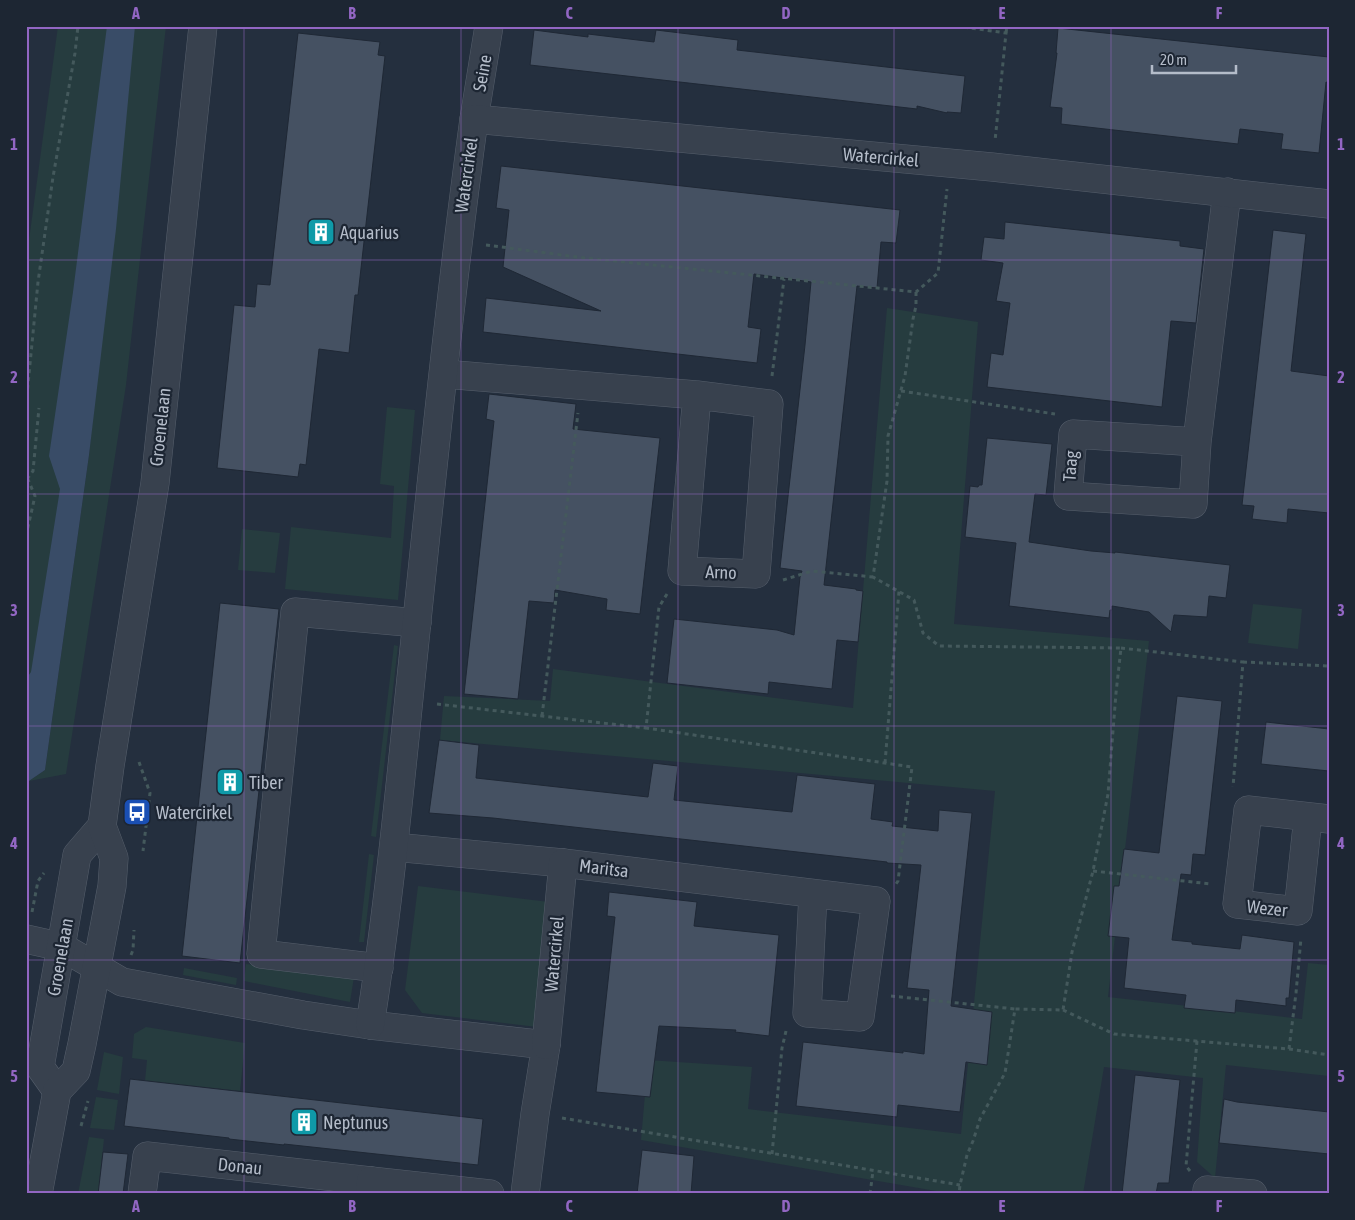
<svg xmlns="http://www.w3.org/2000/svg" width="1355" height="1220" font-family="'Asap Condensed',sans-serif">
  <rect width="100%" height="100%" fill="#242f3e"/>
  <!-- green -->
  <g fill="#263c3f">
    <polygon points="58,26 109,26 63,490 34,674 26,686 26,262"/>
    <polygon points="134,26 166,26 126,385 66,774 29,781 45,770 89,455"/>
    <polygon points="887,308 978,322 954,624 1149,641 1108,997 1302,1019 1308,963 1329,965 1329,1076 1226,1065 1215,1178 1197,1162 1203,1078 1104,1067 1083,1194 936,1194 936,1191 641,1140 648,1060 752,1067 748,1109 961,1134 995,791 440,740 444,696 550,701 553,669 853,708"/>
    <polygon points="387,407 415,410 398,600 285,589 291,527 391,538 394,486 380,484"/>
    <polygon points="242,529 280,533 275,573 238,570"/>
    <polygon points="1253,604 1302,609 1298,649 1248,643"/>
    <polygon points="394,645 398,646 376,837 371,836"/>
    <polygon points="369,854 374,855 364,942 359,942"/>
    <polygon points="418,886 549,902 537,1027 422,1013 405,990"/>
    <polygon points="246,964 354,977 350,1002 244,981"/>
    <polygon points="184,968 237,978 236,985 183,975"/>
    <polygon points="146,1027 245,1043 240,1091 145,1081 147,1060 132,1058 134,1034"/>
    <polygon points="104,1052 123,1057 119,1094 97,1090"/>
    <polygon points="96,1097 118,1100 114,1130 90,1128"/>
    <polygon points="89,1137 104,1139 98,1194 78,1194"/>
  </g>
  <!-- water -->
  <polygon fill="#394c67" points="107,26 135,26 116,229 89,455 45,770 26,783 26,679 31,672 60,489 49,456 73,292"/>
  <!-- building -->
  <g fill="#455162" stroke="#1f2835">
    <polygon points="1058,28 1329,57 1329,83 1326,82 1319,153 1281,149 1283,134 1240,129 1238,144 1061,124 1062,108 1050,107 1057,53 1056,53"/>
    <polygon points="534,30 588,37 588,34 654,42 656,30 738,40 737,50 965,76 961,113 947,112 947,113 917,106 917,109 530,65"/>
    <polygon points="298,33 380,42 378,55 385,56 358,295 355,295 349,353 319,349 306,465 300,464 298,477 217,468 234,305 255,307 257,284 270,285"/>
    <polygon points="501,166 900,210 896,243 881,242 877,288 857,286 824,585 856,589 856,590 863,591 858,642 837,640 832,689 769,682 768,694 667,683 674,619 777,630 794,635 800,577 802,571 780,568 805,345 811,282 754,274 748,327 761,329 757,363 483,332 486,298 601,311 503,267 509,210 496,208"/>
    <polygon points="1005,222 1180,241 1180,246 1204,249 1196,323 1171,321 1162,407 987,387 991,353 1003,355 1010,303 996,301 1003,263 981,260 984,237 1004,239"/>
    <polygon points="1273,230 1306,234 1291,371 1329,376 1329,513 1288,509 1287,523 1252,519 1254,506 1242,505"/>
    <polygon points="489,394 576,404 573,429 660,438 640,614 606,610 607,599 555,590 554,603 529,601 518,699 464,694 494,421 486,419"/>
    <polygon points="987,438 1052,444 1046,495 1035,494 1029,542 1091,551 1115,553 1115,552 1230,565 1226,598 1209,596 1207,617 1174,615 1171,632 1149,612 1112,606 1112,610 1110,610 1109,618 1009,606 1016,543 965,537 970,486 978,487 979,485 982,485"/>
    <polygon points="220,603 279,609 240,963 182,956"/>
    <polygon points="1177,696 1222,701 1205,855 1193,854 1191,875 1181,874 1172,940 1192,942 1192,944 1240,949 1242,935 1294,942 1289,998 1286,998 1286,1006 1236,1000 1235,1013 1184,1008 1186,995 1124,988 1129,938 1108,936 1114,886 1119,886 1124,849 1159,853"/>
    <polygon points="1266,722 1329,729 1329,771 1261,764"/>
    <polygon points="439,740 479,745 476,778 648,797 653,763 678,766 674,800 792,812 797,775 875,784 871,819 893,822 892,826 938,831 939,810 972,813 951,1006 992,1012 987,1065 966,1062 960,1112 898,1105 897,1117 796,1106 803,1042 903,1053 903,1051 924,1054 929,990 907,988 921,865 887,863 887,862 493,818 429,813"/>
    <polygon points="609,892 697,902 694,926 779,935 769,1036 735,1032 736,1030 659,1026 650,1097 596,1092 615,917 607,916"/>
    <polygon points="1135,1075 1180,1080 1169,1183 1158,1183 1156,1194 1122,1194"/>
    <polygon points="130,1079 483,1119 478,1165 284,1144 284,1145 229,1139 229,1138 124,1126"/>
    <polygon points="1224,1099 1237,1102 1329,1112 1329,1154 1219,1143"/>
    <polygon points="642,1150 694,1156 691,1194 637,1194"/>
    <polygon points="103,1152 128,1154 123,1194 98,1194"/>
  </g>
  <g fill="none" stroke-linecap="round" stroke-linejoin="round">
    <defs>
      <g id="minor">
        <polyline points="474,119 489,26"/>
        <polyline points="444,374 697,395 769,404 756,574 682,571 697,395"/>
        <polyline points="1197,442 1073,434 1068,496 1193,504 1197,442 1227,192"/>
        <polyline points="1308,817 1298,911 1237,904 1248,810 1329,819"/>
        <polyline points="394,847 563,863 876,901 860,1017 807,1013 813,894"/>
        <polyline points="26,939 62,947 122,982 303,1015 370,1025 546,1045 535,1114 525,1194"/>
        <polyline points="379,968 261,954 295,612 417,623"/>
        <path d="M370,1025C387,916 398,807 409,698C429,505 448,311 474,119L992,167L1329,204"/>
        <polyline points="546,1045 563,863"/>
        <polyline points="57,1091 40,1067 77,855 102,826"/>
        <polyline points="38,1194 57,1091 76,1071 82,1044 112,886 114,858 102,826 110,766 155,483 203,26"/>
        <polyline points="142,1194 147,1156 371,1181"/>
        <polyline points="370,1194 371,1181 490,1194"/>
        <polyline points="1207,1194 1207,1190 1253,1194"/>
      </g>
    </defs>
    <!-- minor casing -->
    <use href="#minor" stroke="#565f6c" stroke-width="29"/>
    <!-- path -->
    <g stroke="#44595c" stroke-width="3" stroke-dasharray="4 4" stroke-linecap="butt">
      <polyline points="956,26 1006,33 995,141"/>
      <polyline points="1006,33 1007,26"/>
      <polyline points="486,245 585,258 916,292 938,273 947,189"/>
      <polyline points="916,292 916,306 913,319 905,376 888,436 887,481 873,577 914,600 923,633 939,646 1121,648 1116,693 1108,794 1093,871 1072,952 1063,1010 1015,1009 1005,1073 980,1119 973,1141 967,1155 960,1185 959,1194"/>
      <polyline points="772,376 784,279"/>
      <polyline points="901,391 1055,414"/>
      <polyline points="26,405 38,282 53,177 75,53 78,26"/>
      <polyline points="27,479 33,471 39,408"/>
      <polyline points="26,536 35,496 27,477"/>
      <polyline points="783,580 812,571 873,577"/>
      <polyline points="667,594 659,607 646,728 912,767 898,881 896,884"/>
      <polyline points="1121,648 1243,662 1233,787"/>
      <polyline points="1243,662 1329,666"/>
      <polyline points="437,704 646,728"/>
      <polyline points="542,716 578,413"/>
      <polyline points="139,762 150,793 143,851"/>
      <polyline points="885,763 899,591"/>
      <polyline points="1093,871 1211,884"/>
      <polyline points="32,912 38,881 44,873"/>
      <polyline points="131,955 133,950 134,930"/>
      <polyline points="891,996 1015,1009"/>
      <polyline points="1063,1010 1114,1034 1289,1049 1329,1055"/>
      <polyline points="1289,1049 1296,993 1301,938"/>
      <polyline points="562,1118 960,1185"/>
      <polyline points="81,1126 88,1101"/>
      <polyline points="772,1154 782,1048 786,1031"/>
      <polyline points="1190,1171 1186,1166 1197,1041"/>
      <polyline points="870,1194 873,1171"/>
    </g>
    <!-- minor -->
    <use href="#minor" stroke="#38414e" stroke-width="28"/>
  </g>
  <!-- grid -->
  <path fill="none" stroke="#9266c3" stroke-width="1" stroke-opacity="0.55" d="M244,26V1194M461,26V1194M678,26V1194M894,26V1194M1111,26V1194M26,260H1329M26,494H1329M26,726H1329M26,960H1329"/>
  <!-- icons -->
  <defs>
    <symbol id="building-square" viewBox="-11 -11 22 22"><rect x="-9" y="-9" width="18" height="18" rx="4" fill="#0f9aa8" stroke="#1d2633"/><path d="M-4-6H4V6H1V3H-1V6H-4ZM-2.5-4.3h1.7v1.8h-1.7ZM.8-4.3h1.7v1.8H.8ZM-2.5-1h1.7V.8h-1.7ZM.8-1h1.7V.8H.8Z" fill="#fff"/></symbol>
    <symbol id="bus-square" viewBox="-11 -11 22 22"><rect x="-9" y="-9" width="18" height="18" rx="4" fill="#1a4fb4" stroke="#1d2633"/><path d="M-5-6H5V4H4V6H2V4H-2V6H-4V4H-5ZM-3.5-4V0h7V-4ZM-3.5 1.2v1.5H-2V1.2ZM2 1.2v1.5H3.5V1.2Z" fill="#fff"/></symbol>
  </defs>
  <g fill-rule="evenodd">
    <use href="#building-square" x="305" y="216" width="32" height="32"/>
    <use href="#building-square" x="214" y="766" width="32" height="32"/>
    <use href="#bus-square" x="121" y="796" width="32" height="32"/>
    <use href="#building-square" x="288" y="1106" width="32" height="32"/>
  </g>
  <g text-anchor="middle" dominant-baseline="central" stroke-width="4.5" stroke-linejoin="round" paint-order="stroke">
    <!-- street labels -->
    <g font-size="18" fill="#b4bcc9" stroke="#1d2633">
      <text transform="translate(482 73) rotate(-80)">Seine</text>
      <text transform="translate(881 157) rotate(5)">Watercirkel</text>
      <text transform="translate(466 175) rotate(-82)">Watercirkel</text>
      <text transform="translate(160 427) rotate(-84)">Groenelaan</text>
      <text transform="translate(1070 466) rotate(-86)">Taag</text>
      <text transform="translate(721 572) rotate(2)">Arno</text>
      <text transform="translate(604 868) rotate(7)">Maritsa</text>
      <text transform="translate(1267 908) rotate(6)">Wezer</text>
      <text transform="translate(554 954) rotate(-85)">Watercirkel</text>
      <text transform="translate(60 957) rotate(-80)">Groenelaan</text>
      <text transform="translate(240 1166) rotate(6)">Donau</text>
    </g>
    <!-- poi labels -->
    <g font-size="18" fill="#b4bcc9" stroke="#1d2633" text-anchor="start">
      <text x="340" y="232">Aquarius</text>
      <text x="249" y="782">Tiber</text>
      <text x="156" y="812">Watercirkel</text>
      <text x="323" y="1122">Neptunus</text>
    </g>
  </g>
  <!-- border -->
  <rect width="1355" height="1220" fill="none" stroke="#1d2633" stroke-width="55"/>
  <!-- scale -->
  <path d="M1152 65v8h84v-8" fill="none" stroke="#b4bcc9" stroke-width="2.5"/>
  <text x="1160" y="65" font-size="15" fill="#b4bcc9" stroke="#1d2633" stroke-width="4" paint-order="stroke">20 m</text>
  <rect x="28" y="28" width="1300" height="1164" fill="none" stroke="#9266c3" stroke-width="2"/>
  <g font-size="16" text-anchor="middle" font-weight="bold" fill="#9266c3">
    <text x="136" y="19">A</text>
    <text x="352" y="19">B</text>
    <text x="569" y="19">C</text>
    <text x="786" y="19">D</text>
    <text x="1002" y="19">E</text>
    <text x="1219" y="19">F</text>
    <text x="14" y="150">1</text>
    <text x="1341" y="150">1</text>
    <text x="14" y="383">2</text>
    <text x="1341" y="383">2</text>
    <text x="14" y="616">3</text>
    <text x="1341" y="616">3</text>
    <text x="14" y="849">4</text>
    <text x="1341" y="849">4</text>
    <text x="14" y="1082">5</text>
    <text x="1341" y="1082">5</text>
    <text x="136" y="1212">A</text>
    <text x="352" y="1212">B</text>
    <text x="569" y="1212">C</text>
    <text x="786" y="1212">D</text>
    <text x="1002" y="1212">E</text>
    <text x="1219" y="1212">F</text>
  </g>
</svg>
